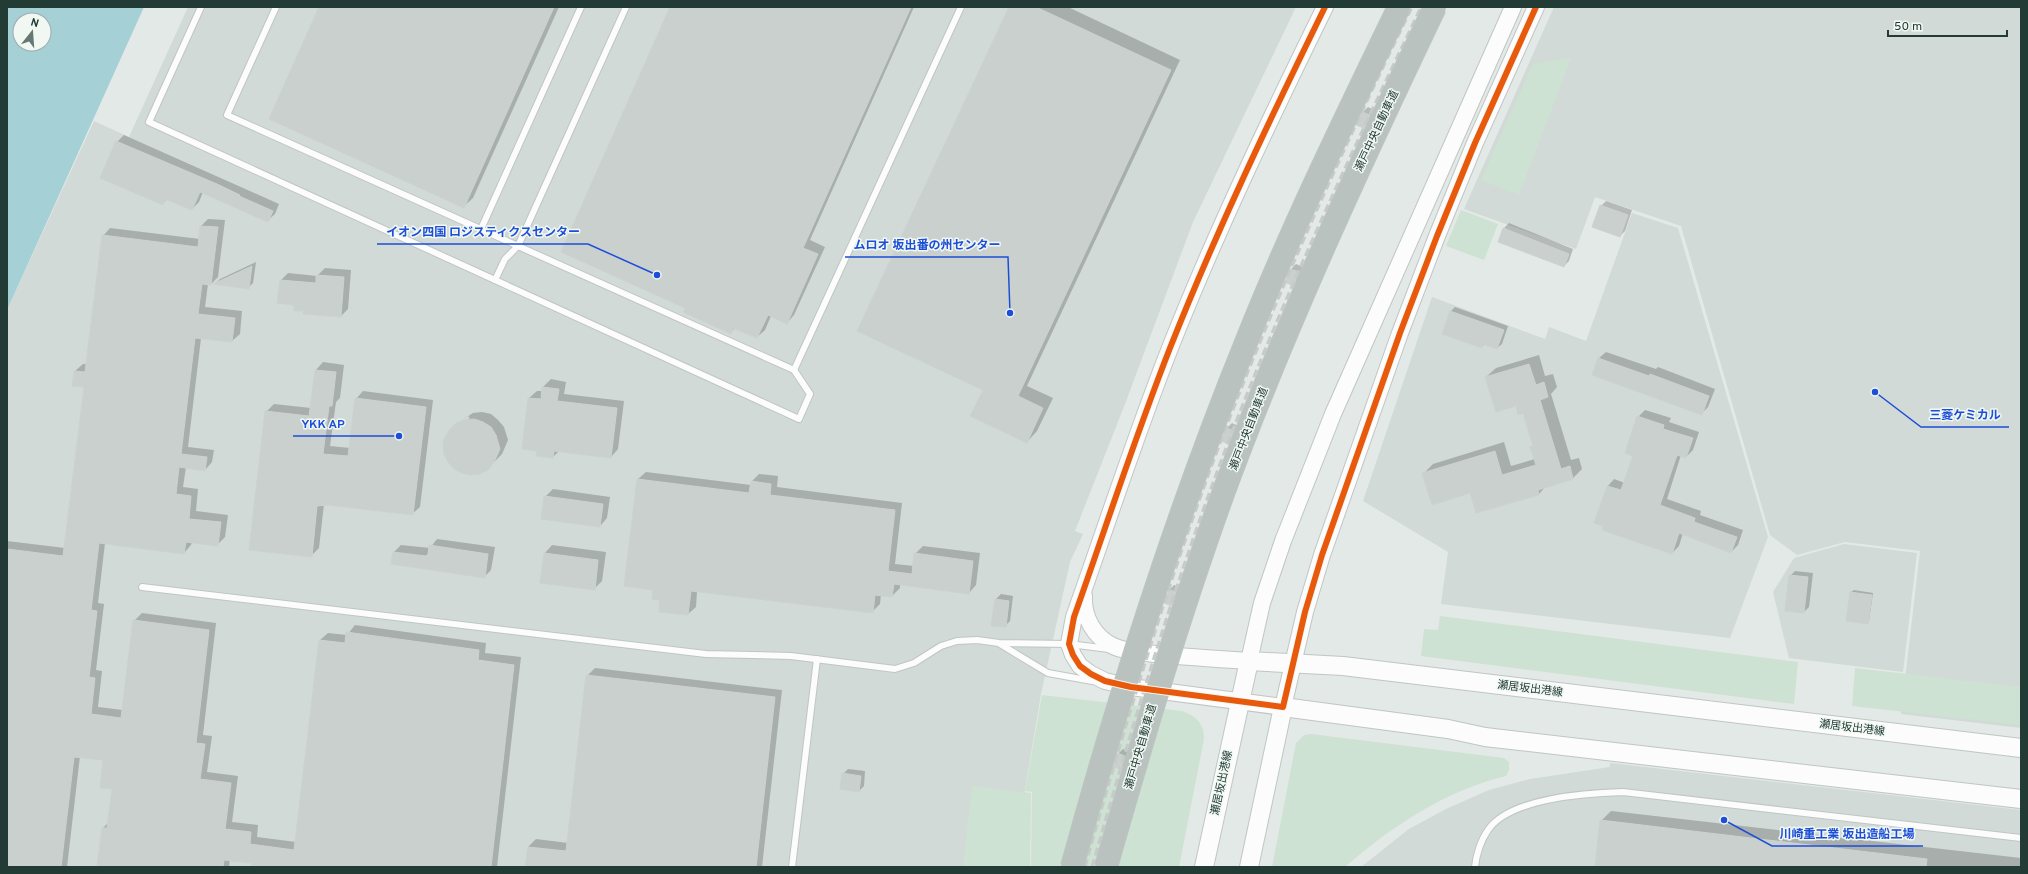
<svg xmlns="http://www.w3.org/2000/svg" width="2028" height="874" font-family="Overpass,'Noto Sans JP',sans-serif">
  <rect width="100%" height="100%" fill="#e3e9e6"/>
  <!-- built -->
  <g fill="#d1dad6">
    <polygon points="188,7 1296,7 1193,222 1125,404 1075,531 1083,534 1070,562 1041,694 1012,867 7,867 7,310 94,121 129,137"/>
    <polygon points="1554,7 2021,7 2021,728 1901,714 1920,551 1845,542 1797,555 1770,535 1681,226 1595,197 1576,249 1464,209"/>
    <polygon points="1632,213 1678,228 1768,537 1730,638 1441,604 1448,552 1363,501 1432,297 1545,339 1549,327 1586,341"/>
    <polygon points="1844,544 1917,553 1903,672 1789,658 1773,592 1794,558"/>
    <polygon points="1610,763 2021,810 2021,867 1361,867 1409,829 1446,809 1489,790 1530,779 1610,767"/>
  </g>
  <!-- green -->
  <g fill="#cde2d3">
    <polygon points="1571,58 1519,195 1481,180 1533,64"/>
    <polygon points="1461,210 1498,224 1484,260 1446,246"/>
    <polygon points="1440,616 1798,662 1794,704 1421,656 1424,629 1438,630"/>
    <polygon points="1855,668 2021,687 2021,725 1852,706"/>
    <path d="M1042,695L1182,711C1196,716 1204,723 1204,739L1179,867H1031L1032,792L1025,791Z"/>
    <path d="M1311,734L1504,758L1509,762V770L1506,776C1445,791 1392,826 1345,867H1272L1296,743L1304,735Z"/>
    <polygon points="972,786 1031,793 1030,867 963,867"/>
  </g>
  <!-- water -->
  <path fill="#a5d0d5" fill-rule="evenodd" d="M7,7H144L7,310ZM20,20H44V44H20Z"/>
  <!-- shadow -->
  <g fill="#0003">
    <polygon points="321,7 559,7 473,198 463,207"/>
    <polygon points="671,7 914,7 810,240 825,247 794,315 787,323 771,316 765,330 757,337 735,328 731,332 687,307"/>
    <polygon points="1010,7 1068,7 1180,60 1027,386 1053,398 1037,431 1027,442 984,389"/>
    <polygon points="1368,107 1374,110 1369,122 1364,127 1358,124 1363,112"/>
    <polygon points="124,135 279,204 275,214 267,221 203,192 199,202 192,209 167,199 162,204 117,142"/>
    <polygon points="1606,201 1632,210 1625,231 1620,236 1601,206"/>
    <polygon points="208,219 225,220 218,277 211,284 208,284 205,307 242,311 240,334 232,341 201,338 188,447 214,450 212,462 205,470 186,467 183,487 198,489 196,511 228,515 225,537 217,545 192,542 191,545 184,553 105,543 98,603 104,604 96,670 102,671 98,707 123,710 134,621 142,613 216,623 203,735 212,736 207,772 238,776 232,822 258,825 257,837 296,842 320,640 328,633 347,635 355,625 486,643 485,653 521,657 497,867 252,867 253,862 230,859 229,867 98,867 103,828 109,822 113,789 105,760 80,756 67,867 7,867 7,541 65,548 85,386 75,371 83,364 87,364 103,236 110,228 200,239 201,226"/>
    <polygon points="1509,223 1573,249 1569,261 1564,266 1504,228"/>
    <polygon points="256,262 253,283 248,288 216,283 220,279"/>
    <polygon points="1296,264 1303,267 1298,279 1293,284 1286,281 1291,269"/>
    <polygon points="325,268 351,270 348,309 341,316 304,310 295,304 281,280 288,273 317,276"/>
    <polygon points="1455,307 1508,326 1502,344 1497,348 1485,344 1481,347 1443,334 1451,311"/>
    <polygon points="1606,352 1656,369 1658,367 1715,389 1708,407 1701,414 1594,374 1599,358"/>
    <polygon points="1539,355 1545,376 1553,374 1557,387 1551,394 1571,460 1579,458 1582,469 1573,478 1546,486 1539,494 1471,492 1423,474 1433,464 1504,442 1511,466 1535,459 1532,447 1534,445 1524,412 1486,377 1496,368"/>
    <polygon points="323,362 344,365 340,398 336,402 330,446 350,448 356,399 363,391 433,400 420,507 412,514 324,504 319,548 311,556 266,412 274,404 311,408 316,370"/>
    <polygon points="551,379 566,382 564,394 624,401 618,449 611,457 559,451 553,457 538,450 529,398 537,391 543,391 543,387"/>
    <polygon points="1645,410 1671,418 1669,422 1699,432 1693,450 1686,457 1681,455 1667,499 1701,511 1700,515 1743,530 1738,545 1731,552 1683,533 1679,546 1672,553 1595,522 1608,486 1614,479 1625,483 1634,455 1638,417"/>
    <polygon points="482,412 491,414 498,420 504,427 508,440 502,454 487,469 454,428 470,418 468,416 456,424 473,413"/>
    <polygon points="1232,423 1238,426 1233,438 1228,443 1222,440 1227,428"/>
    <polygon points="646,472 751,485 752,481 759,474 778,476 777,487 902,503 895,564 914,566 915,554 923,546 980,553 976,585 969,593 900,584 900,588 892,596 881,594 880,604 872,612 697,591 696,607 688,614 661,599 654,589 638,479"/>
    <polygon points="553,489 610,497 607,518 600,526 545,497"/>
    <polygon points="437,539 495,547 491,570 484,577 394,552 401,545 430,548"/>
    <polygon points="552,545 606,552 602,581 594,589 541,582 545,553"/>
    <polygon points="1795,571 1813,573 1809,607 1804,612 1790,576"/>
    <polygon points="1174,585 1180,587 1176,599 1171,604 1169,590"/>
    <polygon points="1854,590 1873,593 1869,621 1867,623 1851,592"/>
    <polygon points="1001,594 1013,596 1010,621 1005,626 996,599"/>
    <polygon points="595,668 782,690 762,867 526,867 528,847 536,839 568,843 587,676"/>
    <polygon points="1123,749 1130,751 1126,763 1121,768 1118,754"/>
    <polygon points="848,769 865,771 864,786 859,791 843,774"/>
    <polygon points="1611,811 2021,858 2021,867 1596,867 1601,821"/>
  </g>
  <!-- building -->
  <g fill="#cad0cd" stroke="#ccd2cf">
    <polygon points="319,7 554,7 464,208 269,119"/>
    <polygon points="670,7 911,7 803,248 818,254 787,324 768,315 757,338 733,328 731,334 683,312 685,308 561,252"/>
    <polygon points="1009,7 1036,7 1171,70 1018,396 1043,408 1027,443 970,416 983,390 857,331"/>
    <polygon points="1362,112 1370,115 1364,128 1356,125"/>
    <polygon points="116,141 217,184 240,195 239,196 273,211 268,222 200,192 192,210 165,199 163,205 100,178"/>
    <polygon points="1600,205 1628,215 1620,237 1592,227"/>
    <polygon points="200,226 218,227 211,285 202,284 198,314 235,318 232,342 195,338 181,454 207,457 205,471 179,467 176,494 191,496 189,519 221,522 218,546 186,542 184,554 99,543 91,610 97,611 89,677 95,678 91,714 121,718 133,620 209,630 196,743 205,744 200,779 231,783 225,829 251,832 250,844 294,850 319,640 345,643 346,632 479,650 478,660 514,665 491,867 251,867 252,863 224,860 223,867 97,867 102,828 107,828 112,789 100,788 103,760 74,757 61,867 7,867 7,549 63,556 84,387 72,386 74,371 85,372 102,235 198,247"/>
    <polygon points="1503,228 1569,254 1564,267 1498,242"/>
    <polygon points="252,266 249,289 213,284"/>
    <polygon points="1290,269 1299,272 1293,286 1285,282"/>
    <polygon points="316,275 344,277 341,317 303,314 303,311 294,311 294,305 277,303 280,280 316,283"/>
    <polygon points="1450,311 1504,330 1497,349 1483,344 1482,348 1442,334"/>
    <polygon points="1598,358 1649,376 1650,374 1709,396 1702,415 1592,375"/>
    <polygon points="1529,364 1536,385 1544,382 1548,397 1540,400 1561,469 1570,466 1573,479 1538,490 1539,495 1476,513 1470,493 1432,505 1422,473 1495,451 1502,475 1536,465 1530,447 1533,446 1523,413 1518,415 1516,406 1496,412 1485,377"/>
    <polygon points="315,370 336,372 332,406 329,406 323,454 348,456 355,398 426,407 413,515 328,505 317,506 312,557 249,550 265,411 309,416"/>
    <polygon points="542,387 559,389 557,401 617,408 611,458 554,451 553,458 536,456 537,451 522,449 528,398 541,399"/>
    <polygon points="1637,416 1664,425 1663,429 1693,438 1686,458 1677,455 1660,505 1695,518 1694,522 1737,537 1731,553 1679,533 1672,554 1602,530 1603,526 1594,523 1607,486 1621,490 1633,456 1625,453"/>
    <polygon points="474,419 483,422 491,427 496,435 500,449 494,462 488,470 479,474 470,475 462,473 454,469 448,462 444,454 443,441 450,429 456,423 465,420"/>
    <polygon points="1226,428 1234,431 1229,444 1221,441"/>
    <polygon points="637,479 749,493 751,481 771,484 770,495 895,510 888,571 912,574 914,553 973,561 969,594 894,584 892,597 875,595 873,613 691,591 688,615 659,612 660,600 652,599 653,590 624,586"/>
    <polygon points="544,496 603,504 600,527 541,519"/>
    <polygon points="429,545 488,554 485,578 391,564 393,552 426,556 428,554"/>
    <polygon points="544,553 598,560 595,590 540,583"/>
    <polygon points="1789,575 1808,577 1804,613 1785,611"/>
    <polygon points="1169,590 1176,592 1172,606 1164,603"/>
    <polygon points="1850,592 1872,595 1868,624 1846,621"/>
    <polygon points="995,599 1009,601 1006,627 991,626"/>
    <polygon points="586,675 775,697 756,867 525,867 528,847 566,851"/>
    <polygon points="1117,753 1125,756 1121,769 1113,767"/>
    <polygon points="842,773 861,776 859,792 840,789"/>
    <polygon points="1600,820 1927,859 1926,867 1595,867"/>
  </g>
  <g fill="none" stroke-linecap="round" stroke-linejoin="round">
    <defs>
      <g id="service">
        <polyline points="201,7 149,122 495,280"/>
        <polyline points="276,7 227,115 518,246 505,259 495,280 799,419 810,394 794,370"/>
        <polyline points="626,7 518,246 794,370 961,7"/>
        <polyline points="481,229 581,7"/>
        <polyline points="142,587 706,654 791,656 895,669 914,663 941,646 957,641 977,640 999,643 1069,644 1109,649"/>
        <polyline points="1000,644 1048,673 1092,681"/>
        <polyline points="792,867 817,659"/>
        <path d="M1475,867C1476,855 1481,840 1488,830C1510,798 1587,793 1623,792L2021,838"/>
      </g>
      <g id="tertiary">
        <path d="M1325,7C1270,119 1216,232 1170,348C1135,437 1106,527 1074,617L1069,644L1073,655L1080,666L1091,674L1105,681L1131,687L1283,707L1305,612L1322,555L1400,333L1437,236L1475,143L1536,7"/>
        <path d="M1084,596C1083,617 1094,637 1113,646C1125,652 1141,652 1155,654C1186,657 1217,659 1249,661L1262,603L1283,541L1333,414L1513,7"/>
      </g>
      <g id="secondary">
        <polyline points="1204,867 1249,661 1343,666 2021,748"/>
        <polyline points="1249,867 1283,707 1448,729 1485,737 2021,799"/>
      </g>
    </defs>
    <!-- service casing -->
    <use href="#service" stroke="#c0c6c3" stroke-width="8"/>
    <!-- tertiary casing -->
    <use href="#tertiary" stroke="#c0c6c3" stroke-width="18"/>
    <!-- secondary casing -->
    <use href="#secondary" stroke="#bfc6c3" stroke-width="20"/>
    <!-- service -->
    <use href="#service" stroke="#fbfcfb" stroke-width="6"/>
    <!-- tertiary -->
    <use href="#tertiary" stroke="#fbfcfb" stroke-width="16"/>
    <!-- secondary -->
    <use href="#secondary" stroke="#fbfcfb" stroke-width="18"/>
    <!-- rail -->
    <g stroke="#c7cac9" stroke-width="3" stroke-dasharray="8 4" stroke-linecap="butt">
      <path d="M1085,867C1121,739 1159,612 1204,487C1263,323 1336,164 1412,7"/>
      <path d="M1092,867C1128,741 1165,615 1210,491C1270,325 1345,166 1421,7"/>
    </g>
    <defs>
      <g id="motorway-bridge">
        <path d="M1072,867C1121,688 1177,512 1247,340C1292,227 1346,117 1399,7"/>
        <path d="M1106,867C1142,741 1179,615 1224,491C1285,326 1359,166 1435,7"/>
      </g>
    </defs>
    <!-- motorway-bridge casing -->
    <use href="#motorway-bridge" stroke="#bcc5c2" stroke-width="24" stroke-linecap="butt"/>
    <!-- motorway-bridge -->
    <use href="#motorway-bridge" stroke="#bac2c0" stroke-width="22"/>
    <defs>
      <path id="cycleway" d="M1325,7C1270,119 1216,232 1170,348C1135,437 1106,527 1074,617L1069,644L1073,655L1080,666L1091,674L1105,681L1131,687L1283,707L1305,612L1322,555L1400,333L1437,236L1475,143L1536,7"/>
    </defs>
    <!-- cycleway casing -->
    <use href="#cycleway" stroke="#f1f8f4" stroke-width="8"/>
    <!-- cycleway -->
    <use href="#cycleway" stroke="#e8590c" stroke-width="6"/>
  </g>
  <g text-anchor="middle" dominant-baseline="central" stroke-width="3" stroke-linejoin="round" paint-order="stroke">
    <!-- street labels -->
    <g font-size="11" fill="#223b34" stroke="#f1f8f4">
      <text transform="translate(1377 131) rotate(-65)">瀬戸中央自動車道</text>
      <text transform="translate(1249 429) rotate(-69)">瀬戸中央自動車道</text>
      <text transform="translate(1530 689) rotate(7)">瀬居坂出港線</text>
      <text transform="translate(1852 728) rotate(7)">瀬居坂出港線</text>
      <text transform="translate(1141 747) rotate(-74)">瀬戸中央自動車道</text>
      <text transform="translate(1222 783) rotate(-78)">瀬居坂出港線</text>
    </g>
  </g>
  <!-- callouts -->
  <path fill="none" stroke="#1d4ed8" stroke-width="1.5" d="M657 275L588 244H377M1010 313L1008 257H845M1875 392L1921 427H2009M399 436L353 436H293M1724 820L1772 846H1923"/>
  <g fill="#1d4ed8" stroke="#f1f8f4" stroke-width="1.5">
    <circle cx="657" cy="275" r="4"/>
    <circle cx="1010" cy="313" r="4"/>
    <circle cx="1875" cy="392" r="4"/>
    <circle cx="399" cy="436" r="4"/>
    <circle cx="1724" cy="820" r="4"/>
  </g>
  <g font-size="12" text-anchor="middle" font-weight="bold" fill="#1d4ed8" stroke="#f1f8f4" stroke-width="3" stroke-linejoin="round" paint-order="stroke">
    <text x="483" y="236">イオン四国 ロジスティクスセンター</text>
    <text x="927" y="249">ムロオ 坂出番の州センター</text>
    <text x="1965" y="419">三菱ケミカル</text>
    <text x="323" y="428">YKK AP</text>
    <text x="1847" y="838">川崎重工業 坂出造船工場</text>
  </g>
  <!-- border -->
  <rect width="2028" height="874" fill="none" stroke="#223b34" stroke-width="16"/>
  <!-- north arrow -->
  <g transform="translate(32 32) rotate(17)"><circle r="19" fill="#f1f8f4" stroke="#9eaca7"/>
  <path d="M0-3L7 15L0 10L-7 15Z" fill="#667872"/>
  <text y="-6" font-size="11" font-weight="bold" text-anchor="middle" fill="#223b34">N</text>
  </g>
  <!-- scale -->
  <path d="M1888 30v6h119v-6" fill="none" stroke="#223b34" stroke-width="2"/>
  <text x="1894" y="30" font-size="12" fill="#223b34" stroke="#f1f8f4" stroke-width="3" paint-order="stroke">50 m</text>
</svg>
